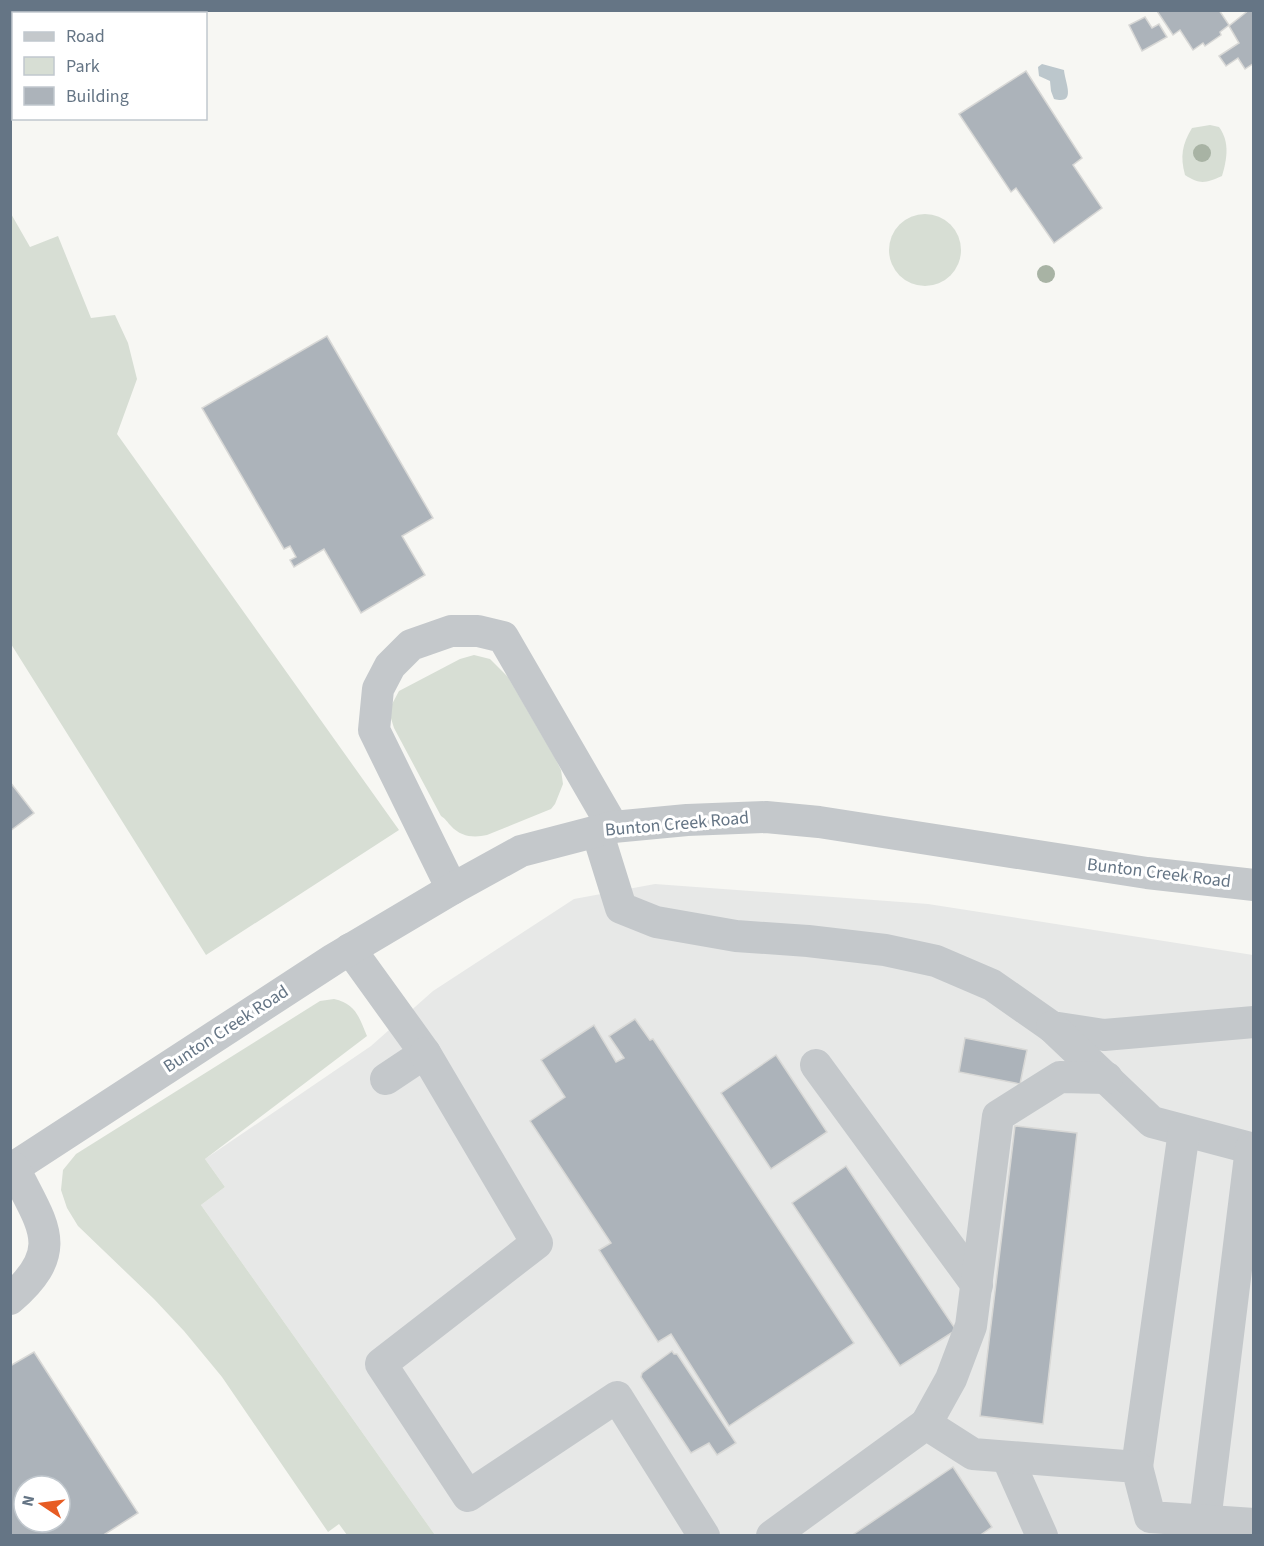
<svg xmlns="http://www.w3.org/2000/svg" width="1264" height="1546" font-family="'Source Sans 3',sans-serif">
  <rect width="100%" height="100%" fill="#f7f7f3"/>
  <!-- built -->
  <polygon fill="#e7e8e7" points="655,884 928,904 1253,955 1253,1535 435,1535 201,1205 225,1187 205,1159 371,1046 433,991 574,899"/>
  <!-- green -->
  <g fill="#d7ded4">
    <path d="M1210,125L1219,127C1230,142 1227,159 1222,176C1206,183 1200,185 1185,175C1180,156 1182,145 1192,128Z"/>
    <polygon points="10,212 30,247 58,236 91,318 115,315 128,343 137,379 117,434 399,830 206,955 11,644"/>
    <circle cx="925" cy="250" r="36"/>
    <path d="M474,655L490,659L508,677L555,758L561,770L563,784L555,804L551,809L487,835C474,838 461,837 451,826C447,822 446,819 441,816L394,728L390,715L391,706L399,691L460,659Z"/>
    <path d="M334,999C356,1004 359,1017 367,1036L205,1159L225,1187L201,1205L435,1535H347L339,1524L328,1532L222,1377L184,1331L154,1299L78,1226L67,1208L61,1190L63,1170L76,1154L320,1001Z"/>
  </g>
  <!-- water -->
  <path fill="#bcc7cc" d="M1042,64L1064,70C1065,83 1077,105 1054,99L1051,91L1050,81L1039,76L1038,67Z"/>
  <!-- building -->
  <g fill="#acb3ba" stroke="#d8d8d6" stroke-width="1.5" fill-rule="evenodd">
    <polygon points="1219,10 1229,25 1220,32 1221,35 1205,46 1203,43 1193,50 1180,30 1173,35 1157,11"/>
    <polygon points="1249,10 1254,10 1254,63 1245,69 1238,58 1226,66 1219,56 1239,43 1229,26"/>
    <polygon points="1145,17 1152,28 1159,24 1167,37 1142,51 1129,25"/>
    <polygon points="1026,71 1082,158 1073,165 1102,208 1054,243 1016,188 1011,192 959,114"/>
    <polygon points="327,336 433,518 402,536 425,575 361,613 324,549 294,567 290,560 296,557 290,546 284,549 202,408"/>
    <polygon points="10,782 34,813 10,831"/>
    <polygon points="635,1019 650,1040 653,1039 854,1343 729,1426 671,1334 658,1342 599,1250 611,1243 530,1121 565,1097 541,1060 594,1025 616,1062 624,1058 609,1036"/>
    <polygon points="965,1038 1027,1050 1020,1084 959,1072"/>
    <polygon points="776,1055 827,1132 771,1169 721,1093"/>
    <polygon points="1015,1126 1077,1133 1043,1424 980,1416"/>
    <polygon points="846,1166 956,1330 900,1366 792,1203"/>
    <polygon points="672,1351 674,1354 677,1354 736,1443 717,1455 709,1443 691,1453 641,1377 642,1373"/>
    <path d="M34,1352L138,1513L102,1536H10V1366ZM24,1486H60V1522H24Z"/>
    <polygon points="953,1467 992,1527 979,1536 851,1536"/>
  </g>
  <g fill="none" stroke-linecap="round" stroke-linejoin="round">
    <!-- minor -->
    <g stroke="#c4c8cb" stroke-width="32">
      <polyline points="597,831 621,908 656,922 736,936 808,941 885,950 936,961 992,985 1052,1027 1104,1035 1254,1022"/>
      <polyline points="452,889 374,730 378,689 390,666 411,645 451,631 478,631 503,637 613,827"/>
      <polyline points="350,949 425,1053 386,1079"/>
      <polyline points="1052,1027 1152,1122 1254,1149"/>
      <polyline points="425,1053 537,1243 381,1364 468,1496 617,1397 704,1536"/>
      <polyline points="816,1065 977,1285"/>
      <polyline points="10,1170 334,959 452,889 521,851 613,827 687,820 766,817 819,822 1147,873 1254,885"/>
      <path d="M10,1299C68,1249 41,1224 14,1168"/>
      <polyline points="926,1424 951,1379 971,1326 998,1116 1060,1077 1107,1078"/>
      <polyline points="1007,1457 1042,1536"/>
      <polyline points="1137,1467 1184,1131"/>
      <polyline points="1205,1521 1251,1148"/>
      <polyline points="772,1536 926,1424 973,1454 1137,1467 1150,1517 1254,1524"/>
    </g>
  </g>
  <!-- trees -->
  <g fill="#a8b3a4">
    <circle cx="1202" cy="153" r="9"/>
    <circle cx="1046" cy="274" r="9"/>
  </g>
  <g text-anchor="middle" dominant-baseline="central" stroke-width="6" stroke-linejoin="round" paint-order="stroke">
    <!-- street labels -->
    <g font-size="18" fill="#657585" stroke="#fff">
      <text transform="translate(677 824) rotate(-5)">Bunton Creek Road</text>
      <text transform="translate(1159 873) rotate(7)">Bunton Creek Road</text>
      <text transform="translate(226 1029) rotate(-33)">Bunton Creek Road</text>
    </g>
  </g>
  <!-- border -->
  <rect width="1264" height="1546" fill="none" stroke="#657585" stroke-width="24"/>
  <!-- legend -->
  <rect x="12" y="12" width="195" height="108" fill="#ffffff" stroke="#c1c8ce" stroke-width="1.5"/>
  <rect x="24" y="32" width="30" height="9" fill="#c4c8cb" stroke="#c1c8ce" stroke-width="1.5"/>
  <text x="66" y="42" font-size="18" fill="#657585">Road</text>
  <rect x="24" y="57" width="30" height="18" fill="#d7ded4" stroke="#c1c8ce" stroke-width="1.5"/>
  <text x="66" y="72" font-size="18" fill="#657585">Park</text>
  <rect x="24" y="87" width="30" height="18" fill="#acb3ba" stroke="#c1c8ce" stroke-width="1.5"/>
  <text x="66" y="102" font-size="18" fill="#657585">Building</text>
  <!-- north arrow -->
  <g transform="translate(42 1504) rotate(283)"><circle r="28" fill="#ffffff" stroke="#c1c8ce" stroke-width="1.5"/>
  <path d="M0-4.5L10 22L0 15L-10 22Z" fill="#e75c23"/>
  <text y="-9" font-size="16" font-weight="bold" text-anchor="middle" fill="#657585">N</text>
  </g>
</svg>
